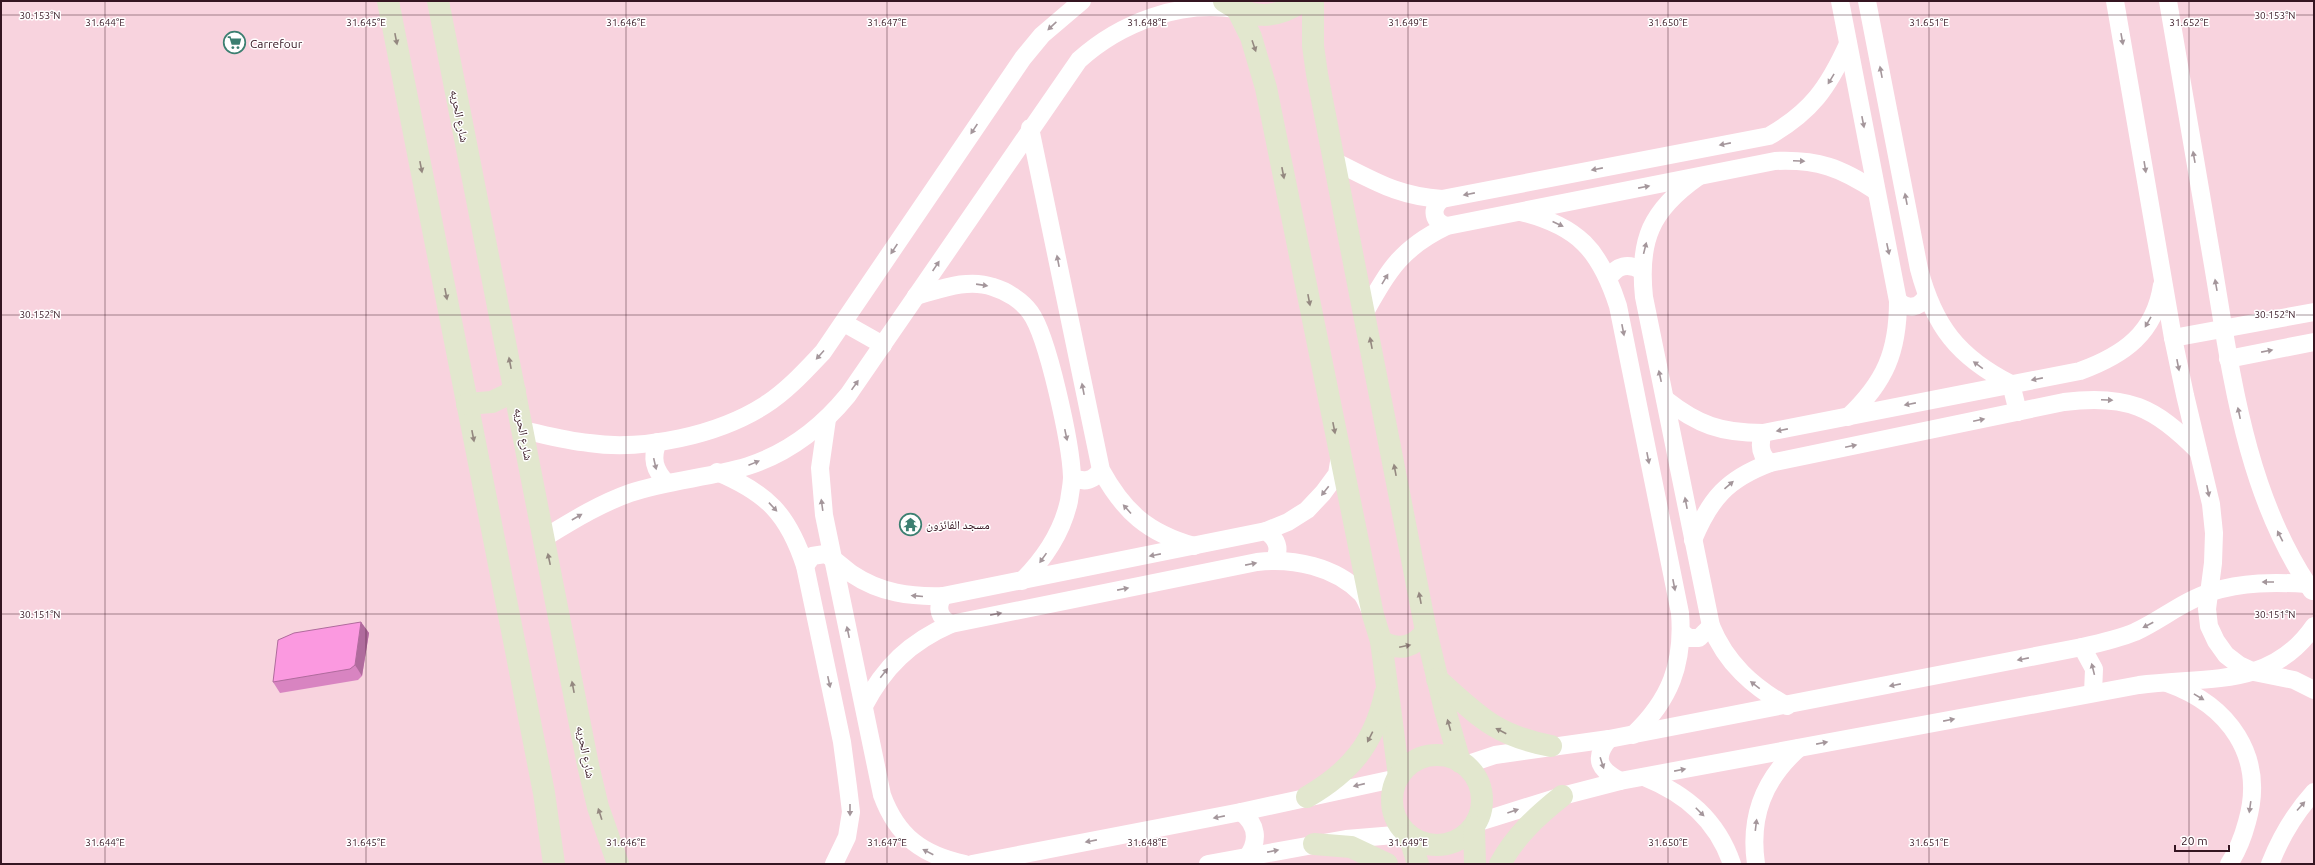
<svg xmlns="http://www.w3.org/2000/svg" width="2315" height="865" font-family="Ubuntu,'Noto Naskh Arabic',sans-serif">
  <rect width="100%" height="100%" fill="#f8d3de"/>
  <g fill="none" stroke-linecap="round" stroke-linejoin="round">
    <!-- street -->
    <g stroke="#fff" stroke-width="18">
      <path d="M1840,1L1898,301C1898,352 1885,382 1848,417"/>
      <path d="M1867,1L1919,269C1934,326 1958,357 2011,384L2018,412"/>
      <polyline points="2115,1 2173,338 2185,395 2211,504 2214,533 2213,563 2207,609 2209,626 2216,641 2226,655 2239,665 2254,672 2294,680 2314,690"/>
      <path d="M2168,1C2183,89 2198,177 2213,265C2232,378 2246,495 2312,591"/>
      <path d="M1030,128L1101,470C1124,512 1148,533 1194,546"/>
      <path d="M1336,162C1375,181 1397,196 1442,199L1769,136C1811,112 1828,88 1848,44"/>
      <path d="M1698,177C1651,210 1638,240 1644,297L1711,626C1726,663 1753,687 1787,706"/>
      <path d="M1442,199C1430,208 1433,223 1447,226"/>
      <path d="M1521,212C1578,226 1600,250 1618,306L1680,613C1684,664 1670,700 1633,735"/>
      <path d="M1609,278C1617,265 1628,263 1641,270"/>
      <path d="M916,296C941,289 968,278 993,287C1007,291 1022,301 1030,312C1048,336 1071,445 1072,477C1072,484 1070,493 1069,501C1062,533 1045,558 1022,581"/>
      <path d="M1898,301C1908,310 1919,308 1926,297"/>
      <path d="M1365,312C1389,270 1401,248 1447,226L1775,161C1818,159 1841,168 1876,191"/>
      <polyline points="844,323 883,345"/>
      <polyline points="2173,338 2314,312"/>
      <polyline points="2228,359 2314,342"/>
      <path d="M1665,399C1698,425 1721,433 1763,433L2080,371C2124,355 2155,333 2162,285"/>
      <path d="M827,419L820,468L824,515L882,795C897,836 922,855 965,864"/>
      <path d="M523,430C545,435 566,441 589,443C644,451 718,435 765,405C787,391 805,371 823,352L1023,58L1042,35L1082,1"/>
      <path d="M1763,433C1759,445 1760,455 1770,463"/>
      <path d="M658,442C651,458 654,470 667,483"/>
      <path d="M717,472C767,493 788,514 805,566L842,742L848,787L851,812L847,837L834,864"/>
      <path d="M1072,477C1084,483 1093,481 1101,470"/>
      <path d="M1266,531C1277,539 1281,549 1274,560"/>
      <path d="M544,538C572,521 599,504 630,493C668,480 709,478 748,466C788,453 821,428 848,395L1079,60C1120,23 1180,0 1236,9"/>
      <path d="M1693,540C1710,499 1727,479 1770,463L2064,402C2127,394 2155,407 2198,451"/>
      <path d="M805,566L812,556L825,554C835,559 843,568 852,574C880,593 911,597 943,596L1266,531L1288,522L1307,510L1323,493L1337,474L1340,456"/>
      <path d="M943,596C936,608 939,618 951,624"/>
      <polyline points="1681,632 1689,638 1699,638 1711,626"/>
      <polyline points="2082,647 2094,669 2093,693"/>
      <path d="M2167,683C2229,705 2266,756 2247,822C2243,837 2237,852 2229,864"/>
      <path d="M864,706C884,667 910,642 951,624L1257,562C1293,558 1335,566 1362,594C1365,598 1368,605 1370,610"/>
      <path d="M1609,739C1592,759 1600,770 1620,781"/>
      <path d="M1465,765L1495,755L1609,739L2082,647C2100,643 2118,639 2135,632C2161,620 2183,601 2211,592C2243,582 2274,582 2307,584"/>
      <path d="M1644,777C1686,794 1717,820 1732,864"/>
      <path d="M1241,812C1257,824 1259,840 1248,856"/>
      <path d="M1476,823L1562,796L1620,781L2139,685C2206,676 2271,689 2314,626"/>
      <polyline points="972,864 1241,812 1398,778"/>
      <polyline points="1208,864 1346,839 1407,834"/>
      <path d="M1756,864C1749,816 1764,779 1799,748"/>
      <path d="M2270,864C2281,836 2294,814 2314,792"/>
    </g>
    <!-- secondary -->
    <g stroke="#e2e7ce" stroke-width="22">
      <polyline points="388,1 544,793 554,864"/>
      <polyline points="438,1 588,765 598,807 618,864"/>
      <path d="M1224,1C1251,19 1275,20 1303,1"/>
      <polyline points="1313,1 1313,46 1317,74 1426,631 1445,710 1460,762"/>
      <polyline points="1238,11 1251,37 1266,88 1373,615 1381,641 1399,776"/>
      <polyline points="467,404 492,402 515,391"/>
      <path d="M1381,641C1399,651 1414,648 1426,631"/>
      <path d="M1437,679C1479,716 1494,735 1551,746"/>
      <circle cx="1437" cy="800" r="45"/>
      <path d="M1307,797C1350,772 1374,744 1385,694"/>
      <polyline points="1474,827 1475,864"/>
      <polyline points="1409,836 1418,864"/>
      <polyline points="1314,844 1351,847 1387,864"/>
      <path d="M1500,864C1516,835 1537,816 1562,796"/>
    </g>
  </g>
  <!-- wall -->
  <polygon fill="#d884c1" points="361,622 369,633 362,676 358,680 280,693 273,682"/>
  <!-- shaded-wall -->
  <polygon fill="#b06b9d" points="361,622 369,633 362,676 355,665"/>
  <!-- building -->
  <polygon fill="#fb99e0" stroke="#b06b9d" points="361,622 355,665 350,669 273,682 278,640 294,633"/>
  <!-- one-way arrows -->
  <defs><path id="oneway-solid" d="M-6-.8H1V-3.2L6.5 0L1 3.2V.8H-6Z"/></defs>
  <g fill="#a4969b">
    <use href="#oneway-solid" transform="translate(1052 26) rotate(137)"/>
    <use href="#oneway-solid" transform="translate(2122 39) rotate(80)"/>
    <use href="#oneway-solid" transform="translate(1881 72) rotate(-101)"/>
    <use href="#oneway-solid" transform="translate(1831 79) rotate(121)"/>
    <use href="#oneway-solid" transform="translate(1863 122) rotate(79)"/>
    <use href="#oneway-solid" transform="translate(974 129) rotate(124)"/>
    <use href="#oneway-solid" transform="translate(1725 144) rotate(169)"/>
    <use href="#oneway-solid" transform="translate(2194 157) rotate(-100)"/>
    <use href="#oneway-solid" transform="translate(1799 161) rotate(3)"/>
    <use href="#oneway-solid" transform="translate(2145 167) rotate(81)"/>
    <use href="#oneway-solid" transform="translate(1597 169) rotate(169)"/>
    <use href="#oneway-solid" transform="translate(1644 187) rotate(-11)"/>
    <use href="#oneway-solid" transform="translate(1469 194) rotate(169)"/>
    <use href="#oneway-solid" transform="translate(1906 199) rotate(-101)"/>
    <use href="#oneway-solid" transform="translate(1558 224) rotate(25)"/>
    <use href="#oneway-solid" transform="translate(1645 248) rotate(-76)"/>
    <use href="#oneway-solid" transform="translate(894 249) rotate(124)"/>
    <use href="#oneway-solid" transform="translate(1888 249) rotate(78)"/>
    <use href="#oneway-solid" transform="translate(1058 261) rotate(-101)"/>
    <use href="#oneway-solid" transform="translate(936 266) rotate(-56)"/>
    <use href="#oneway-solid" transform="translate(1385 279) rotate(-59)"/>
    <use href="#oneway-solid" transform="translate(982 285) rotate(8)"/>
    <use href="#oneway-solid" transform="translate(2216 285) rotate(-100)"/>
    <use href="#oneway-solid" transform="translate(2148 322) rotate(120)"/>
    <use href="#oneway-solid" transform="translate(1623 330) rotate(79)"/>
    <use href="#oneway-solid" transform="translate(2267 351) rotate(-11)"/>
    <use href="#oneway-solid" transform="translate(820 355) rotate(132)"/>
    <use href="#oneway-solid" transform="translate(1978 365) rotate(-144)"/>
    <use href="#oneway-solid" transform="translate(2178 365) rotate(79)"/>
    <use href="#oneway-solid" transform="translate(1660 376) rotate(-102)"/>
    <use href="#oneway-solid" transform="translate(2037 379) rotate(169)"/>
    <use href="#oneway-solid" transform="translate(855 385) rotate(-55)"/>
    <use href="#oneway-solid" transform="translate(1083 389) rotate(-101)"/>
    <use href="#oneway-solid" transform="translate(2107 400) rotate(2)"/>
    <use href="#oneway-solid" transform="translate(1910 404) rotate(169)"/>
    <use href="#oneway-solid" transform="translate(2239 413) rotate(-102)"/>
    <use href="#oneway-solid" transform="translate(1979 420) rotate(-12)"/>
    <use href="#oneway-solid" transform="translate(1782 430) rotate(169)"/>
    <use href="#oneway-solid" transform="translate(1066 435) rotate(78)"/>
    <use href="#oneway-solid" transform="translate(1851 446) rotate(-12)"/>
    <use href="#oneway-solid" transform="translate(1648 458) rotate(79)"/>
    <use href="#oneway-solid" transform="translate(754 463) rotate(-22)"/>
    <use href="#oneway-solid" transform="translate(655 464) rotate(77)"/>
    <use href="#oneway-solid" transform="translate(1729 485) rotate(-41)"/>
    <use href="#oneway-solid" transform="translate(1325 491) rotate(128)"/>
    <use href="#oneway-solid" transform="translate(2208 491) rotate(79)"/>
    <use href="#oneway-solid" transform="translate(1686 503) rotate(-101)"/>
    <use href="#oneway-solid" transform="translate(822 505) rotate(-98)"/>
    <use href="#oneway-solid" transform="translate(773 507) rotate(47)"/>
    <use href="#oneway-solid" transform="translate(1127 509) rotate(-132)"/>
    <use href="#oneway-solid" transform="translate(577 517) rotate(-30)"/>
    <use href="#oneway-solid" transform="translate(2280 536) rotate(-117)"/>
    <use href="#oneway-solid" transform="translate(1155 555) rotate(169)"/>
    <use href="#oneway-solid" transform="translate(1043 558) rotate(125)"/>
    <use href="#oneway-solid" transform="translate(1251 564) rotate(-11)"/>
    <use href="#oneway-solid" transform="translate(2268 582) rotate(180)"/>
    <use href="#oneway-solid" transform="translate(1674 585) rotate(79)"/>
    <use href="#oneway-solid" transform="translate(1123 589) rotate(-11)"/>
    <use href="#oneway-solid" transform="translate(917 596) rotate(-175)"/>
    <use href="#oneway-solid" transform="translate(996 614) rotate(-11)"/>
    <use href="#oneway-solid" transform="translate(2148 625) rotate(152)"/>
    <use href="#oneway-solid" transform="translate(848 632) rotate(-102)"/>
    <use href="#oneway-solid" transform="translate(2023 659) rotate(169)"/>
    <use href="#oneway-solid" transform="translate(2093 669) rotate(-104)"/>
    <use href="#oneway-solid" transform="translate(884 673) rotate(-52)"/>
    <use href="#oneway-solid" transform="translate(829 682) rotate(78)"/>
    <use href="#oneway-solid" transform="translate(1755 685) rotate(-142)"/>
    <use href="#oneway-solid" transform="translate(1895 685) rotate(169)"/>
    <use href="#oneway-solid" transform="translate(2199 697) rotate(31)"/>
    <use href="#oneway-solid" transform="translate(1949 720) rotate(-11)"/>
    <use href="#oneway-solid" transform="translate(1822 743) rotate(-11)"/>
    <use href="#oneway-solid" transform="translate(1602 763) rotate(72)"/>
    <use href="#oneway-solid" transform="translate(1680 770) rotate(-11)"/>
    <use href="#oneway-solid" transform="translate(1359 785) rotate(167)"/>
    <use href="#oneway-solid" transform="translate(2301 806) rotate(-48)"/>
    <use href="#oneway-solid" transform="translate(2250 807) rotate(98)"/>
    <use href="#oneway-solid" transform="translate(850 810) rotate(90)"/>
    <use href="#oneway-solid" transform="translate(1513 811) rotate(-19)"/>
    <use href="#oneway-solid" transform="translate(1700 812) rotate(45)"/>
    <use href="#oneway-solid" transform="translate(1219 817) rotate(169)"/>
    <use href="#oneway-solid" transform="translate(1756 825) rotate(-83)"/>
    <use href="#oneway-solid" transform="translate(1091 841) rotate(169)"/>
    <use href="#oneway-solid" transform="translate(1273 851) rotate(-11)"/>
    <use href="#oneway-solid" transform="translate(928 852) rotate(-153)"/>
  </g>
  <g fill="#948880">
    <use href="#oneway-solid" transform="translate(396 39) rotate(79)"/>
    <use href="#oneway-solid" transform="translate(1254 46) rotate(71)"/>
    <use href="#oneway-solid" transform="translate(421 167) rotate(79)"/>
    <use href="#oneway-solid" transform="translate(1283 173) rotate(79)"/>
    <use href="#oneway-solid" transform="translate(446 294) rotate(79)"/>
    <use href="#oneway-solid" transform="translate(1309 300) rotate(79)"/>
    <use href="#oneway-solid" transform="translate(1371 343) rotate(-101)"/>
    <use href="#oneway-solid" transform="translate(510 363) rotate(-101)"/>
    <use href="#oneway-solid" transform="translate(1334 428) rotate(79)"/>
    <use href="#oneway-solid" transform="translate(473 436) rotate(79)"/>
    <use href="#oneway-solid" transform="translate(1395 470) rotate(-101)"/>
    <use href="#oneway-solid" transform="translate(549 559) rotate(-102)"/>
    <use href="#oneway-solid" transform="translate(1420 598) rotate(-101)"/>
    <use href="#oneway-solid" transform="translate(1405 646) rotate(-12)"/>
    <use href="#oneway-solid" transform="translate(573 687) rotate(-101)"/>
    <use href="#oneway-solid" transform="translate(1449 725) rotate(-106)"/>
    <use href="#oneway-solid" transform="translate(1501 731) rotate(-152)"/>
    <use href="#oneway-solid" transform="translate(1370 737) rotate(117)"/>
    <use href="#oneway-solid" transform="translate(600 814) rotate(-108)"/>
  </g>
  <!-- ticks -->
  <path fill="none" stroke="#351521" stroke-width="1" stroke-opacity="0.45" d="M105,1V864M366,1V864M626,1V864M887,1V864M1147,1V864M1408,1V864M1668,1V864M1929,1V864M2189,1V864M1,15H2314M1,315H2314M1,614H2314"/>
  <!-- icons -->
  <defs>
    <symbol id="supermarket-ring" viewBox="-11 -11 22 22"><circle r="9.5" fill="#fff" stroke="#3c7f71" stroke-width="1.5"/><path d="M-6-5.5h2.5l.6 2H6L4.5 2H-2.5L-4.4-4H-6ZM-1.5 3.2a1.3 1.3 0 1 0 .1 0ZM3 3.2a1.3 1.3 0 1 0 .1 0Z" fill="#3c7f71"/></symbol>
    <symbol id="temple-ring" viewBox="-11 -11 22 22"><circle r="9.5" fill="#fff" stroke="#3c7f71" stroke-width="1.5"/><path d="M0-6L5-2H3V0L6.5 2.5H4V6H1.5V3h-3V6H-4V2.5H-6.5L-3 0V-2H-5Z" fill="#3c7f71"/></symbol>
  </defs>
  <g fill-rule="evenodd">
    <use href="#supermarket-ring" x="222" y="30" width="25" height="25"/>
    <use href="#temple-ring" x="898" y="512" width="25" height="25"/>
  </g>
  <g text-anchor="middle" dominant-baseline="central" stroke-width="3" stroke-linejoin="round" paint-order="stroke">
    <!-- poi labels -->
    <g font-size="12" fill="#351521" stroke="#fff" text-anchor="start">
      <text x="250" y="43">Carrefour</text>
      <text x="926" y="524">مسجد الفائزون</text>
    </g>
    <!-- street labels -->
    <g font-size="12" fill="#351521" stroke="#fff">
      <text transform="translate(460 116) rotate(79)">شارع الحريه</text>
      <text transform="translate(524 434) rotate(79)">شارع الحريه</text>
      <text transform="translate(586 752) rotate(79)">شارع الحريه</text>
    </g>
  </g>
  <g font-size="10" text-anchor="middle" fill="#351521" stroke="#fff" stroke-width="3" stroke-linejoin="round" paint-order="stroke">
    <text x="40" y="19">30.153°N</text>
    <text x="2275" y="19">30.153°N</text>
    <text x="105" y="26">31.644°E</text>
    <text x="366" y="26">31.645°E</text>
    <text x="626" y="26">31.646°E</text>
    <text x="887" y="26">31.647°E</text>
    <text x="1147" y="26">31.648°E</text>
    <text x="1408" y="26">31.649°E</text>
    <text x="1668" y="26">31.650°E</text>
    <text x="1929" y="26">31.651°E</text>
    <text x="2189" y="26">31.652°E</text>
    <text x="40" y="318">30.152°N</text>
    <text x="2275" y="318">30.152°N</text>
    <text x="40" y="618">30.151°N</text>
    <text x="2275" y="618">30.151°N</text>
    <text x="105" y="846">31.644°E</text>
    <text x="366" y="846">31.645°E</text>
    <text x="626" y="846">31.646°E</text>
    <text x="887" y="846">31.647°E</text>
    <text x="1147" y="846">31.648°E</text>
    <text x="1408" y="846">31.649°E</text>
    <text x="1668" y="846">31.650°E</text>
    <text x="1929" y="846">31.651°E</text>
  </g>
  <!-- border -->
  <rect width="2315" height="865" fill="none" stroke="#351521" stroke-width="4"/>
  <!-- scale -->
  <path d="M2175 845v6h54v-6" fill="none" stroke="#351521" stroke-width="2"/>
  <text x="2181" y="845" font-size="12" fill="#351521" stroke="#ffffff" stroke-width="3" paint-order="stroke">20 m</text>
</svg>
